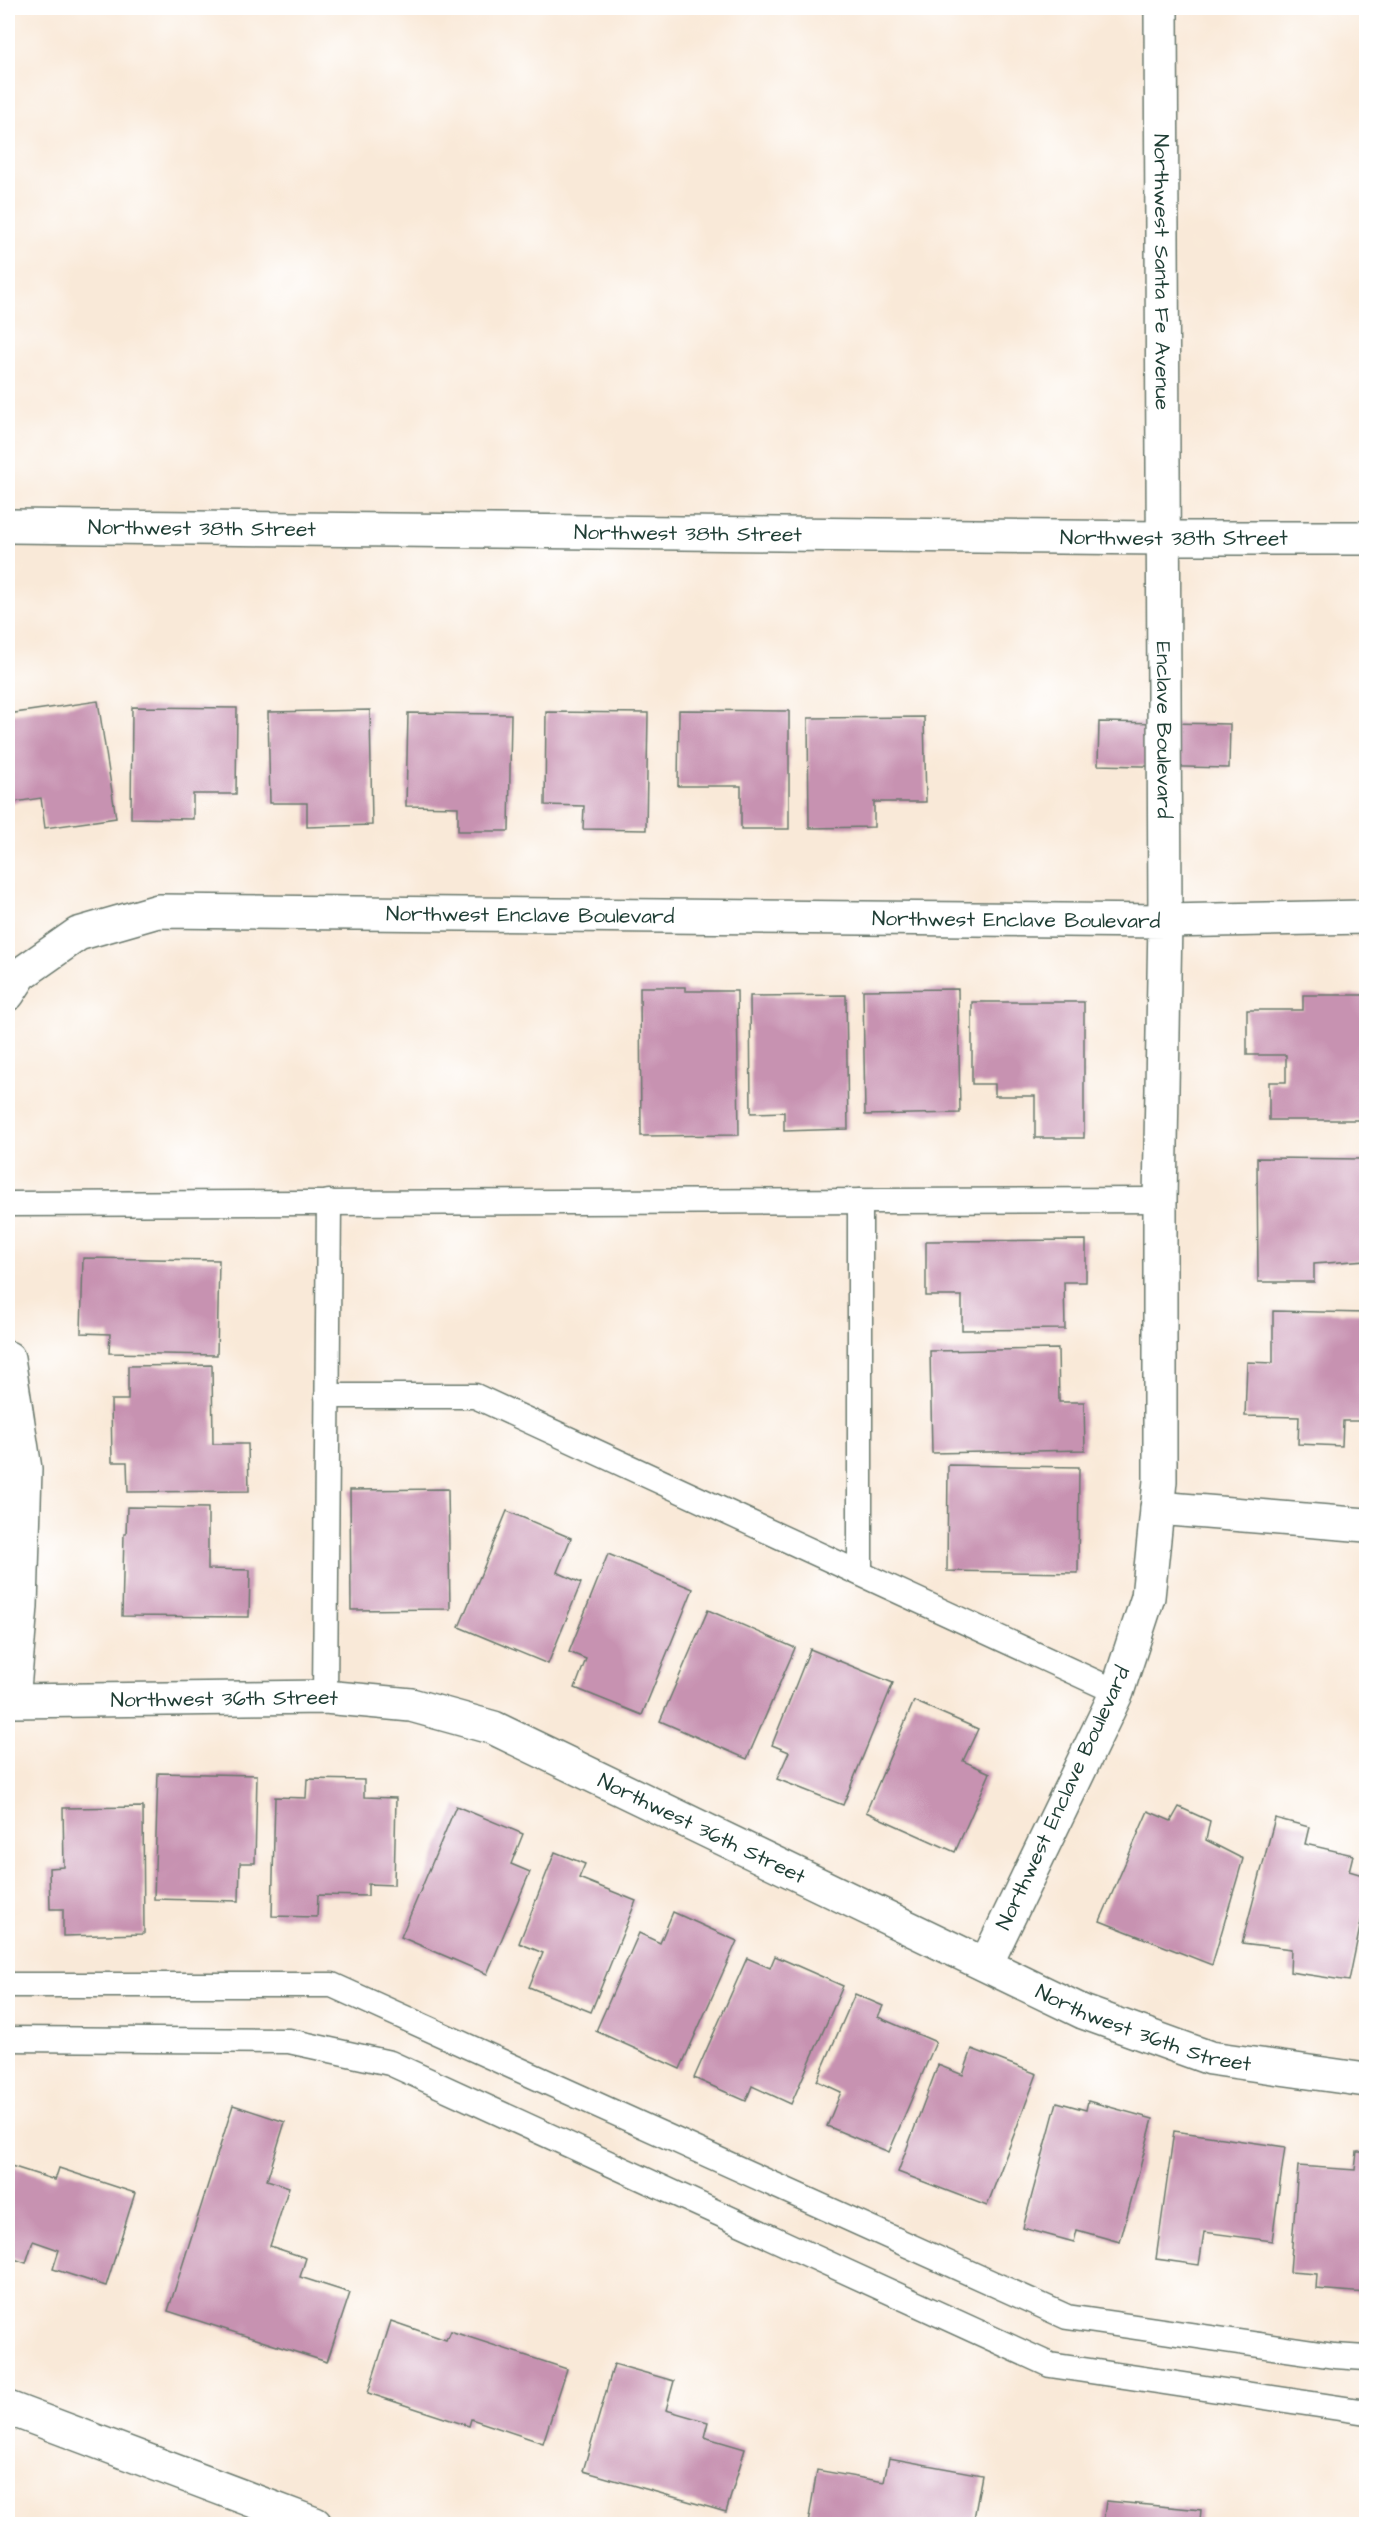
<svg xmlns="http://www.w3.org/2000/svg" width="1374" height="2532" font-family="'Architects Daughter',sans-serif">
  <rect width="100%" height="100%" fill="#fff"/>
  <filter id="ink" filterUnits="userSpaceOnUse"><feTurbulence type="fractalNoise" baseFrequency=".0167" numOctaves="2"/><feDisplacementMap in="SourceGraphic" scale="12" xChannelSelector="R" yChannelSelector="G"/><feConvolveMatrix kernelMatrix="1 2 1 2 8 2 1 2 1" color-interpolation-filters="sRGB"/></filter>
  <filter id="wash" filterUnits="userSpaceOnUse"><feTurbulence type="fractalNoise" baseFrequency=".008" numOctaves="4" result="noise"/><feDisplacementMap in="SourceGraphic" scale="24" xChannelSelector="R" yChannelSelector="G"/><feGaussianBlur stdDeviation="1.35" result="paint"/><feColorMatrix in="noise" values="0 0 0 0 0 0 0 0 0 0 0 0 0 0 0 0 0 1.4 0 .05"/><feComposite in="paint" operator="in"/></filter>
  <g filter="url(#wash)">
    <rect width="100%" height="100%" fill="#f9e9d8"/>
    <g id="blocks">
      <!-- building -->
      <g fill="#c792b1">
        <polygon points="98,701 116,818 45,828 41,798 8,803 8,714"/>
        <polygon points="132,707 237,708 236,794 193,794 193,819 131,818"/>
        <polygon points="370,710 372,825 307,827 307,803 270,803 268,712"/>
        <polygon points="679,710 789,711 789,829 741,829 741,786 678,786"/>
        <polygon points="546,712 648,713 646,830 583,829 584,806 545,805"/>
        <polygon points="408,713 511,714 509,831 458,831 458,807 406,806"/>
        <polygon points="924,717 926,802 874,802 874,827 809,828 808,718"/>
        <polygon points="1099,722 1230,724 1229,768 1098,765"/>
        <polygon points="640,987 685,987 685,991 737,991 739,1135 641,1136"/>
        <polygon points="958,989 960,1113 865,1115 863,990"/>
        <polygon points="846,995 848,1129 784,1131 784,1112 751,1113 750,996"/>
        <polygon points="1303,995 1366,995 1366,1120 1269,1120 1269,1082 1286,1082 1286,1055 1247,1055 1247,1010 1303,1010"/>
        <polygon points="972,1002 1084,1002 1084,1138 1035,1138 1035,1096 995,1096 995,1084 972,1084"/>
        <polygon points="1257,1158 1366,1159 1366,1260 1314,1264 1314,1282 1258,1282"/>
        <polygon points="1086,1240 1086,1282 1064,1282 1065,1329 962,1330 962,1296 926,1296 926,1241"/>
        <polygon points="83,1258 219,1260 217,1355 109,1353 110,1334 81,1333"/>
        <polygon points="1273,1311 1366,1313 1366,1421 1343,1421 1342,1446 1298,1444 1299,1417 1245,1416 1247,1362 1273,1363"/>
        <polygon points="1058,1349 1059,1402 1084,1402 1085,1450 932,1453 930,1351"/>
        <polygon points="212,1365 213,1444 248,1444 249,1491 128,1492 127,1462 112,1462 111,1400 128,1400 128,1366"/>
        <polygon points="948,1465 1079,1467 1078,1573 947,1571"/>
        <polygon points="448,1489 450,1609 351,1610 350,1490"/>
        <polygon points="127,1507 208,1508 208,1569 250,1570 249,1617 122,1616 124,1534 126,1534"/>
        <polygon points="507,1511 571,1538 557,1572 581,1583 548,1664 459,1627"/>
        <polygon points="608,1554 693,1589 642,1715 575,1688 586,1659 569,1652"/>
        <polygon points="708,1610 795,1648 747,1759 660,1721"/>
        <polygon points="810,1649 893,1683 843,1805 777,1779 789,1752 772,1745"/>
        <polygon points="914,1701 978,1729 963,1761 990,1773 955,1852 866,1812"/>
        <polygon points="158,1773 257,1775 255,1863 240,1863 239,1901 154,1899"/>
        <polygon points="307,1779 364,1780 364,1797 396,1798 394,1885 368,1884 368,1896 318,1895 317,1917 272,1916 275,1797 306,1798"/>
        <polygon points="456,1806 523,1834 511,1864 530,1872 487,1974 401,1937"/>
        <polygon points="143,1807 144,1934 63,1936 63,1909 50,1909 49,1868 64,1867 63,1808"/>
        <polygon points="1179,1807 1210,1821 1206,1840 1243,1859 1212,1965 1100,1921 1148,1811 1171,1821"/>
        <polygon points="1275,1818 1309,1827 1305,1844 1353,1855 1349,1871 1366,1876 1366,1898 1349,1981 1290,1972 1291,1949 1242,1943"/>
        <polygon points="555,1852 585,1864 579,1878 636,1901 591,2012 529,1987 543,1953 519,1943"/>
        <polygon points="673,1912 737,1941 680,2069 596,2031 639,1933 660,1943"/>
        <polygon points="775,1956 843,1986 791,2104 752,2086 746,2101 694,2078 747,1958 770,1968"/>
        <polygon points="855,1994 883,2006 878,2017 936,2042 889,2152 827,2126 841,2092 817,2081"/>
        <polygon points="972,2049 1037,2074 987,2206 898,2172 938,2065 963,2075"/>
        <polygon points="1088,2101 1153,2119 1120,2242 1077,2230 1074,2242 1023,2228 1057,2102 1086,2110"/>
        <polygon points="233,2105 285,2122 267,2180 289,2187 270,2246 306,2258 300,2277 350,2293 327,2362 168,2311"/>
        <polygon points="1174,2131 1285,2147 1272,2241 1204,2232 1199,2265 1156,2259"/>
        <polygon points="1357,2152 1366,2152 1366,2293 1316,2289 1317,2274 1290,2272 1298,2166 1355,2170"/>
        <polygon points="8,2165 55,2180 59,2168 135,2193 106,2286 53,2269 59,2250 33,2241 26,2263 8,2257"/>
        <polygon points="391,2321 446,2340 450,2331 567,2369 543,2443 471,2419 469,2426 368,2393"/>
        <polygon points="614,2364 674,2381 666,2410 708,2422 704,2437 745,2449 726,2512 583,2471"/>
        <polygon points="889,2458 982,2475 973,2524 808,2524 817,2470 884,2482"/>
        <polygon points="1106,2501 1201,2510 1200,2521 1223,2524 1103,2524"/>
      </g>
    </g>
  </g>
  <g filter="url(#ink)">
    <use href="#blocks" fill-opacity="0" stroke="#6b796d" stroke-width="1.5"/>
    <g fill="none" stroke-linecap="round" stroke-linejoin="round">
      <defs>
        <g id="service">
          <polyline points="860,1201 860,1573"/>
          <polyline points="8,1204 1160,1200"/>
          <polyline points="327,1396 475,1396 1117,1692"/>
          <polyline points="325,1697 329,1202"/>
          <polyline points="8,1985 332,1985 1067,2317 1334,2356 1366,2358"/>
          <polyline points="8,2039 289,2041 390,2063 1050,2365 1366,2412"/>
        </g>
        <g id="minor">
          <path id="s1" d="M1161,8L1165,921L1366,917"/>
          <path id="s2" d="M8,994L21,974L78,934L158,911L1165,921L1160,1200V1481L1148,1597L1117,1692L986,1964"/>
          <path id="s3" d="M8,1358L25,1469L21,1606L13,1701L325,1697L411,1705L494,1728L1083,2012L1210,2058L1366,2080"/>
          <polyline points="1157,1508 1366,1525"/>
          <polyline points="8,2408 315,2524"/>
        </g>
        <g id="secondary">
          <path id="s4" d="M8,526L1163,538H1366"/>
        </g>
      </defs>
      <!-- service casing -->
      <use href="#service" stroke="#6b796d" stroke-width="27"/>
      <!-- minor casing -->
      <use href="#minor" stroke="#6b796d" stroke-width="36"/>
      <!-- secondary casing -->
      <use href="#secondary" stroke="#6b796d" stroke-width="36"/>
      <!-- service -->
      <use href="#service" stroke="#fff" stroke-width="24"/>
      <!-- minor -->
      <use href="#minor" stroke="#fff" stroke-width="33"/>
      <!-- secondary -->
      <use href="#secondary" stroke="#fff" stroke-width="33"/>
    </g>
  </g>
  <g text-anchor="middle" dominant-baseline="central" stroke-width="6" stroke-linejoin="round" paint-order="stroke">
    <!-- street labels -->
    <g font-size="21" fill="#1f3d34" stroke="#fff">
      <text stroke="none"><textPath href="#s1" startOffset="264">Northwest Santa Fe Avenue</textPath></text>
      <text stroke="none"><textPath href="#s4" startOffset="194">Northwest 38th Street</textPath></text>
      <text stroke="none"><textPath href="#s4" startOffset="680">Northwest 38th Street</textPath></text>
      <text stroke="none"><textPath href="#s4" startOffset="1166">Northwest 38th Street</textPath></text>
      <text stroke="none"><textPath href="#s1" startOffset="722">Enclave Boulevard</textPath></text>
      <text stroke="none"><textPath href="#s2" startOffset="549">Northwest Enclave Boulevard</textPath></text>
      <text stroke="none"><textPath href="#s2" startOffset="1035">Northwest Enclave Boulevard</textPath></text>
      <text stroke="none"><textPath href="#s3" startOffset="556">Northwest 36th Street</textPath></text>
      <text transform="translate(1063 1798) rotate(-65)">Northwest Enclave Boulevard</text>
      <text stroke="none"><textPath href="#s3" startOffset="1060">Northwest 36th Street</textPath></text>
      <text stroke="none"><textPath href="#s3" startOffset="1546">Northwest 36th Street</textPath></text>
    </g>
  </g>
  <!-- margin -->
  <rect width="1374" height="2532" fill="none" stroke="#fff" stroke-width="30"/>
</svg>
